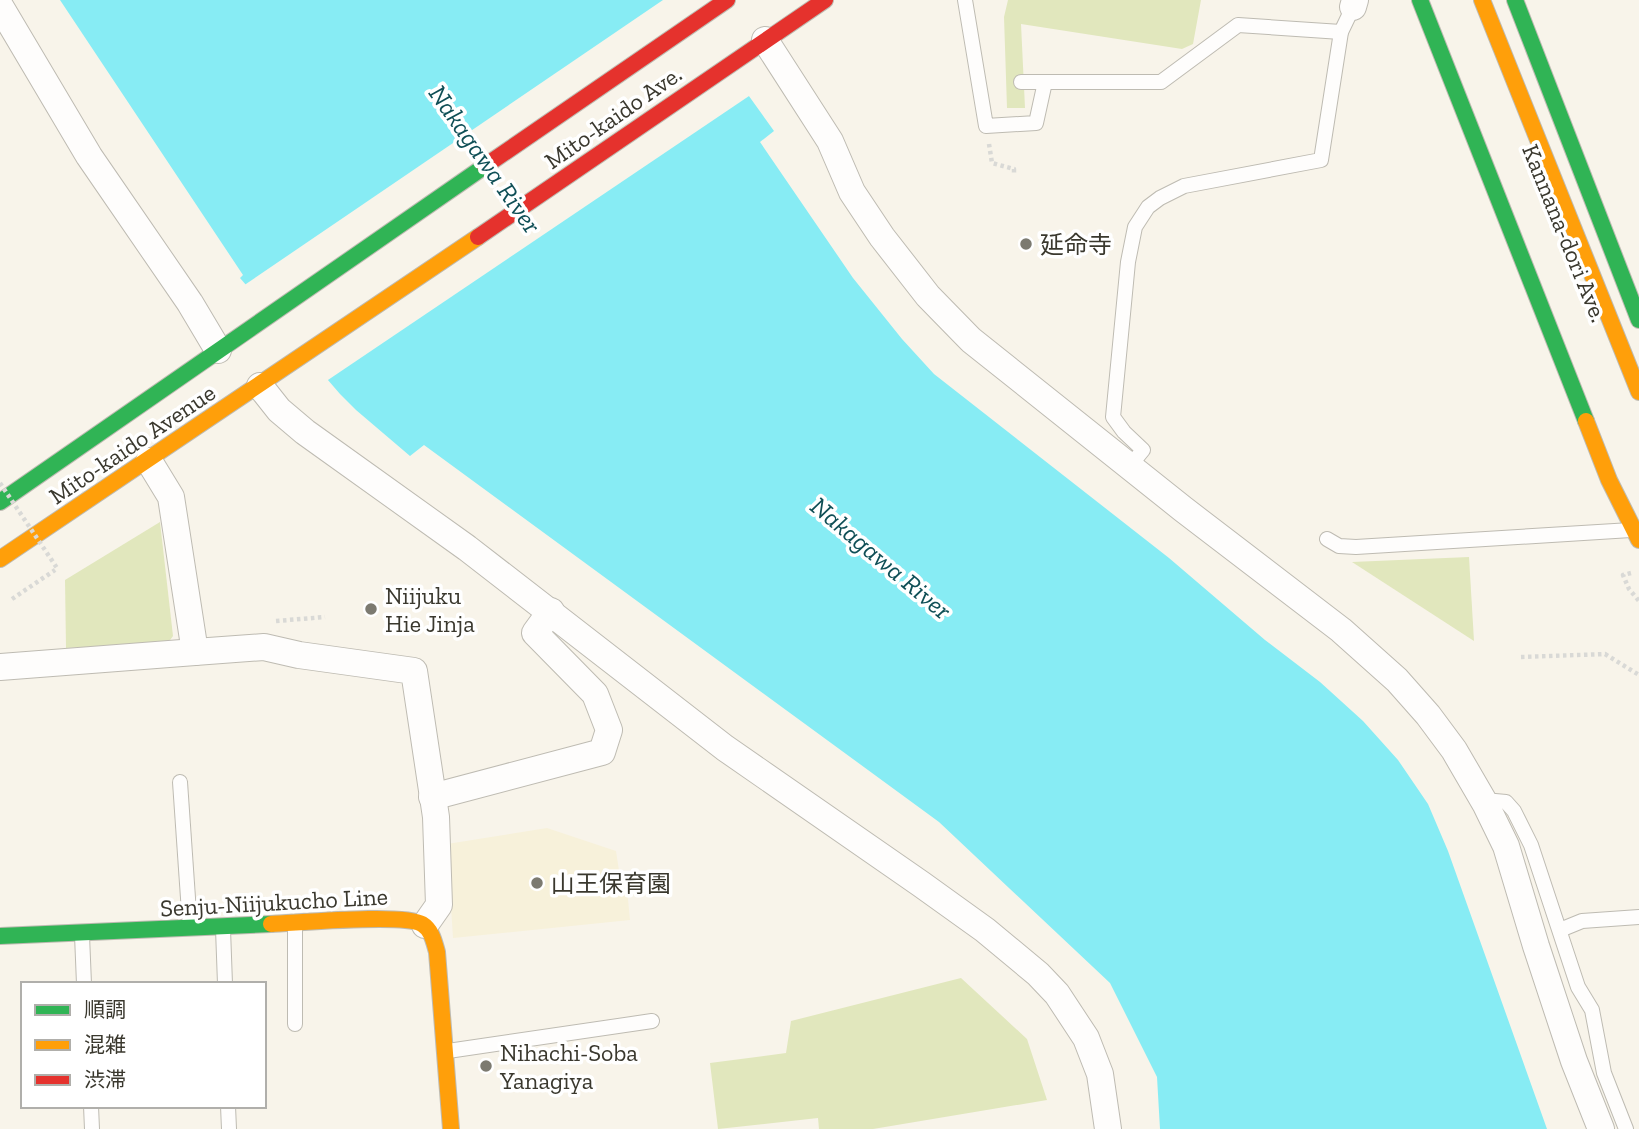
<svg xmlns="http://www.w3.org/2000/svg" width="1639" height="1129" font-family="'Zilla Slab','Noto Sans JP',serif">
  <rect width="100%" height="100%" fill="#f8f4ea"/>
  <!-- built -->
  <polygon fill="#f7f1da" points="547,828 616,851 620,877 627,889 630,920 453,938 447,844"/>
  <!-- green -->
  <g fill="#e1e7bd">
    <polygon points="1008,0 1201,0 1193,44 1182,49 1021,24 1025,108 1007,108 1004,17"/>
    <polygon points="160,522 173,636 168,643 66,648 65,580"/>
    <polygon points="1469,557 1474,641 1352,562"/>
    <polygon points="961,978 1027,1039 1047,1100 873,1129 819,1129 818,1118 718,1129 710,1063 786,1053 791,1021"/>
  </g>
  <!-- water -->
  <polygon fill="#87ecf4" points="60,0 680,0 774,131 760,142 853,278 902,339 934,374 1169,558 1265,640 1320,682 1363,721 1398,760 1428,804 1448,851 1547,1129 1160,1129 1157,1077 1110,983 939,822 424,445 410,456 356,410 340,394 240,278 243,275"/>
  <!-- pier -->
  <polygon fill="#f8f4ea" points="663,0 685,0 752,94 325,382 243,286"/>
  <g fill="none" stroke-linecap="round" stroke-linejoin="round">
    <defs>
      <g id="lane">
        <polyline points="965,0 986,126 1036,123 1045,82"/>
        <polyline points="1021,82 1161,82 1238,25 1341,32"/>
        <polyline points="1129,467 1143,450 1124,432 1113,417 1128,262 1135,227 1148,207 1160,198 1184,186 1321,160 1341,32 1353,7"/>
        <polyline points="1327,539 1339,546 1356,547 1631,530"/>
        <polyline points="180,782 190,927"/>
        <polyline points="1486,805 1495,801 1506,802 1514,811 1531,845 1578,987 1592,1010 1604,1073 1626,1129"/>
        <polyline points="223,929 225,984"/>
        <polyline points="1560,930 1582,921 1639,917"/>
        <polyline points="82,935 84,984"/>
        <polyline points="295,1024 295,924"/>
        <polyline points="448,1051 652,1021"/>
        <polyline points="91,1106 92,1129"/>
        <polyline points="228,1106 229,1129"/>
      </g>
      <g id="street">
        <polyline points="0,6 89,156 190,303 218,350"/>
        <polyline points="1353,7 1355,0"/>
        <polyline points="765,40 830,141 852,192 882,237 928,296 971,340 1183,509 1341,630 1397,680 1428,715 1454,750 1486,805 1506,846 1536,946 1574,1061 1601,1129"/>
        <polyline points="260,386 279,410 305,432 467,548 725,748 921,884 985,930 1038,974 1057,994 1086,1038 1100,1074 1108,1129"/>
        <polyline points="149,461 171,497 195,652 264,647 299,655 414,671 436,817 439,905 425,925"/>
        <polyline points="0,667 195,652"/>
        <polyline points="432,797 602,752 609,730 595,694 535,633 551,611"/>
      </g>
      <g id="fast">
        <polyline points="1420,0 1586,421"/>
        <polyline points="1515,0 1639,320"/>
        <polyline points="0,502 485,166"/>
        <polyline points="0,936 271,924"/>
      </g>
      <g id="slow">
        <polyline points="1482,0 1639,392"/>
        <polyline points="1586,421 1609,480 1639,540"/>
        <polyline points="0,559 478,237"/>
        <path d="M271,924C298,923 403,913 422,924C432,930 434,942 437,952L451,1129"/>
      </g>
      <g id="jam">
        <polyline points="485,166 727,0"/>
        <polyline points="478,237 825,0"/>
      </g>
    </defs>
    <!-- lane casing -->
    <use href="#lane" stroke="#bebbb2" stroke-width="16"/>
    <!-- street casing -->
    <use href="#street" stroke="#bebbb2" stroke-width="28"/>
    <!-- fast casing -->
    <use href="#fast" stroke="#bebbb2" stroke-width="18"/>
    <!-- slow casing -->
    <use href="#slow" stroke="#bebbb2" stroke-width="18"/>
    <!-- jam casing -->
    <use href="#jam" stroke="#bebbb2" stroke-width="18"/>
    <!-- path -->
    <g stroke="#d9d9d6" stroke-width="4.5" stroke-dasharray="3.5 3.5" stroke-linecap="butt">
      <polyline points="989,144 992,163 1014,169 1014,175"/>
      <polyline points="1631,573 1623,575 1629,589 1639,601"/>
      <polyline points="12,599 55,570"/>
      <polyline points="276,621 325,617"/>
      <polyline points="1521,657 1605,654 1639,675"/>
    </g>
    <!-- lane -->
    <use href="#lane" stroke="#fefdfc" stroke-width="14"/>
    <!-- street -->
    <use href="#street" stroke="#fefdfc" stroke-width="26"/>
    <!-- fast -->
    <use href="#fast" stroke="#30b455" stroke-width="16"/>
    <!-- slow -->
    <use href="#slow" stroke="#ff9f0a" stroke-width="16"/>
    <!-- jam -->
    <use href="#jam" stroke="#e5322d" stroke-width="16"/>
    <!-- path-bridge -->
    <polyline stroke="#d9d9d6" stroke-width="4.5" stroke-dasharray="3.5 3.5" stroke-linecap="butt" points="0,483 57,568 55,570"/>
  </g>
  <!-- markers -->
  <g fill="#7c7a70" stroke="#fff" stroke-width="2.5">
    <circle cx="1026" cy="244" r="7"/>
    <circle cx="371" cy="609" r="7"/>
    <circle cx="537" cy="883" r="7"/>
    <circle cx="486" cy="1066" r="7"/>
  </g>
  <g text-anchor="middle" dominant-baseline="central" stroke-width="7" stroke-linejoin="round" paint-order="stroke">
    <!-- street labels -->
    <g font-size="24" fill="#3a382e" stroke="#fff">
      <text transform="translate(613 117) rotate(-35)">Mito-kaido Ave.</text>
      <text transform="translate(1565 233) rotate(68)">Kannana-dori Ave.</text>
      <text transform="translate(132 444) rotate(-34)">Mito-kaido Avenue</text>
      <text transform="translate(274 902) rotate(-3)">Senju-Niijukucho Line</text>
    </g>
    <!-- poi labels -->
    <g font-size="24" fill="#3a382e" stroke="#fff" text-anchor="start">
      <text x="1040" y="244">延命寺</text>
      <text x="385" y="595">Niijuku<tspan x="385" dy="28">Hie Jinja</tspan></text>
      <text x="551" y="883">山王保育園</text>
      <text x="500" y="1052">Nihachi-Soba<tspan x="500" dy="28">Yanagiya</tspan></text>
    </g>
    <!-- water labels -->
    <g font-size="26" font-style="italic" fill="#0f4f56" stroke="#fff">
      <text transform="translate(485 159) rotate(55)">Nakagawa River</text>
      <text transform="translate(881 558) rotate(40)">Nakagawa River</text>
    </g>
  </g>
  <!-- legend -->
  <rect x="21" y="982" width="245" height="126" fill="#ffffff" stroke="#b0afab" stroke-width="2"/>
  <rect x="35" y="1005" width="35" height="10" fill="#30b455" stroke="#b0afab" stroke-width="2"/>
  <text x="84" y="1017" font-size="21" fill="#3a382e">順調</text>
  <rect x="35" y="1040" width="35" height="10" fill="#ff9f0a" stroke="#b0afab" stroke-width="2"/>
  <text x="84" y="1052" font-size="21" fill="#3a382e">混雑</text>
  <rect x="35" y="1075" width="35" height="10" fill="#e5322d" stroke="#b0afab" stroke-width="2"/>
  <text x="84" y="1087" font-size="21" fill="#3a382e">渋滞</text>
</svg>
